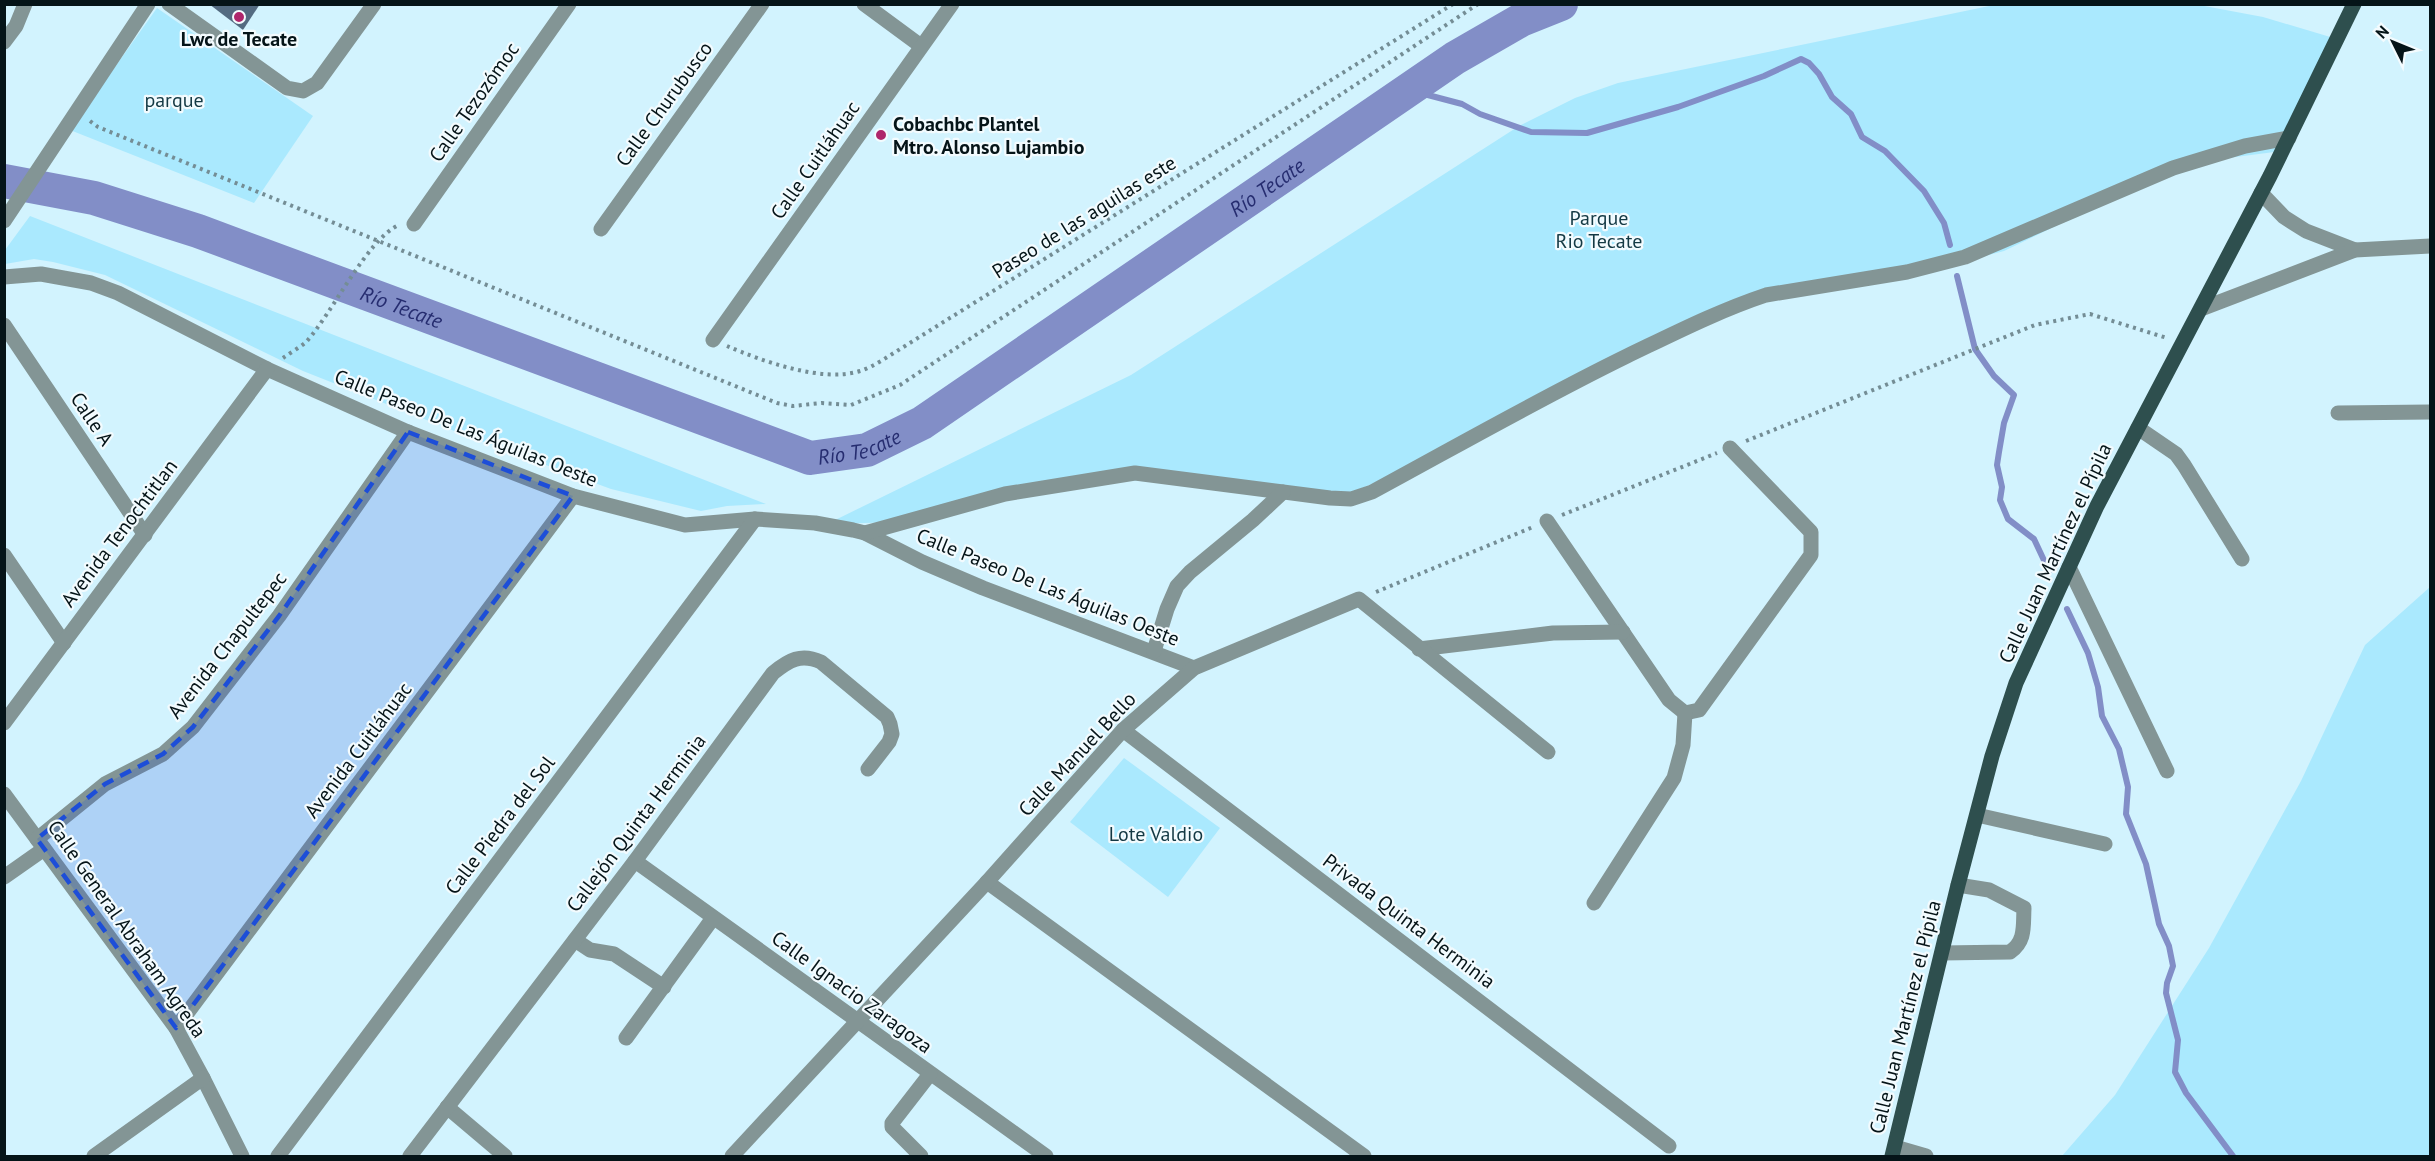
<svg xmlns="http://www.w3.org/2000/svg" width="2435" height="1161" font-family="'PT Sans',sans-serif">
  <rect width="100%" height="100%" fill="#d2f3fe"/>
  <!-- green -->
  <g fill="#aae9fe">
    <polygon points="1994,5 2199,5 2263,17 2337,39 2282,151 2220,159 2180,170 2115,197 2004,251 1904,277 1793,293 1706,319 1430,459 1341,497 1090,477 901,522 827,524 1131,375 1519,126 1575,98 1618,83"/>
    <polygon points="157,8 313,116 254,203 70,130"/>
    <polygon points="30,216 766,504 727,506 701,511 611,489 457,432 303,371 105,275 53,262 34,259 5,264 5,250"/>
    <polygon points="2430,587 2430,1156 2062,1156 2115,1095 2209,948 2301,781 2365,645"/>
    <polygon points="1124,758 1220,828 1168,897 1070,822"/>
  </g>
  <g fill="none" stroke-linecap="round" stroke-linejoin="round">
    <!-- stream -->
    <g stroke="#828ec7" stroke-width="6">
      <polyline points="1404,93 1424,94 1462,104 1480,114 1531,132 1587,133 1678,107 1764,76 1801,59 1809,63 1819,74 1832,97 1851,114 1862,137 1885,151 1924,191 1944,223 1950,245"/>
      <polyline points="1957,276 1975,349 1994,376 2014,395 2004,423 1999,452 1997,465 2002,487 2000,500 2008,519 2034,539 2049,571"/>
      <polyline points="2067,609 2088,653 2098,687 2102,716 2119,749 2128,787 2126,814 2146,864 2159,924 2169,946 2173,966 2167,983 2166,993 2178,1040 2175,1072 2186,1093 2233,1156"/>
    </g>
    <!-- river -->
    <path stroke="#828ec7" stroke-width="34" id="s1" d="M4,181L94,198L198,231L810,458L867,450L922,423L1455,58L1521,20L1561,4"/>
  </g>
  <!-- building -->
  <polygon fill="#536b81" points="209,4 260,4 243,30"/>
  <g fill="none" stroke-linecap="round" stroke-linejoin="round">
    <!-- path -->
    <g stroke="#748d95" stroke-width="4" stroke-dasharray="3 4.5" stroke-linecap="butt">
      <polyline points="90,121 98,127 777,403 793,406 822,403 851,405 900,385 1478,4"/>
      <path d="M727,346C762,361 822,383 860,371C867,369 874,365 881,361L1453,4"/>
      <path d="M283,358C290,353 299,348 306,342C332,314 367,239 399,225"/>
      <polyline points="1746,441 2035,325 2090,314 2167,338"/>
      <polyline points="1562,515 1717,453"/>
      <polyline points="1376,592 1533,527"/>
    </g>
    <!-- minor -->
    <g stroke="#839595" stroke-width="15">
      <polyline points="169,4 287,88 303,91 317,83 374,4"/>
      <polyline points="864,4 921,46"/>
      <polyline points="4,42 16,26 25,4"/>
      <polyline points="2261,193 2284,217 2306,231 2355,250"/>
      <polyline points="4,221 148,4"/>
      <polyline points="414,224 569,4"/>
      <polyline points="601,229 762,4"/>
      <polyline points="4,277 41,274 91,283 118,293 267,369 408,432 573,496 685,525 755,519 815,523 853,530 865,533 922,562 983,588 1194,668"/>
      <polyline points="2201,309 2355,250 2430,246"/>
      <polyline points="4,325 145,535"/>
      <polyline points="713,340 952,4"/>
      <polyline points="2338,413 2430,412"/>
      <polyline points="2138,428 2176,454 2184,465 2242,559"/>
      <polyline points="1547,521 1669,700 1685,713 1699,710 1811,555 1811,532 1730,448"/>
      <path d="M865,533L1005,494L1135,473L1330,498L1351,499L1372,492C1457,446 1541,398 1627,356C1673,334 1718,311 1766,295L1907,272L1965,257L2173,168L2245,146L2289,138"/>
      <polyline points="4,555 64,643"/>
      <polyline points="2069,567 2167,771"/>
      <polyline points="1419,649 1553,633 1623,632"/>
      <polyline points="1154,651 1167,609 1177,586 1190,572 1253,520 1283,492"/>
      <polyline points="4,723 267,369"/>
      <polyline points="1123,730 1669,1146"/>
      <polyline points="4,794 176,1028 203,1078 242,1156"/>
      <polyline points="1977,815 2105,844"/>
      <polyline points="37,839 105,784 163,754 193,727 279,616 408,432"/>
      <polyline points="635,861 1046,1156"/>
      <polyline points="4,877 44,849"/>
      <polyline points="987,882 1364,1156"/>
      <polyline points="1594,903 1674,778 1683,745 1685,713"/>
      <polyline points="575,940 590,950 614,954 664,987"/>
      <path d="M1942,953L2010,952C2026,941 2023,926 2024,908L1989,890L1958,885"/>
      <polyline points="176,1028 573,496"/>
      <polyline points="626,1038 713,918"/>
      <polyline points="447,1107 505,1156"/>
      <polyline points="1895,1147 1926,1156"/>
      <polyline points="94,1156 203,1078"/>
      <polyline points="278,1156 755,519"/>
      <path d="M410,1156L635,861L773,673C789,660 801,653 821,662L887,717L890,724L892,734L889,742L868,769"/>
      <polyline points="732,1156 987,882 1123,730 1194,668 1359,599 1548,752"/>
      <polyline points="921,1156 892,1127 892,1123 930,1074"/>
    </g>
    <!-- major -->
    <polyline stroke="#2e4f4e" stroke-width="15" points="1892,1156 1958,885 1992,756 2016,683 2097,506 2270,176 2354,4"/>
  </g>
  <!-- marked area -->
  <path fill="#1d4ed8" fill-opacity="0.2" stroke="#1d4ed8" stroke-width="4.5" stroke-dasharray="12 8" stroke-linejoin="round" d="M408,432L573,496L176,1028L37,839L105,784L163,754L193,727L279,616Z"/>
  <!-- markers -->
  <g fill="#ae266b" stroke="#f3fbfe" stroke-width="2">
    <circle cx="239" cy="17" r="6"/>
    <circle cx="881" cy="135" r="6"/>
  </g>
  <g text-anchor="middle" dominant-baseline="central" stroke-width="4.5" stroke-linejoin="round" paint-order="stroke">
    <!-- poi labels -->
    <g font-size="20" font-weight="bold" fill="#051418" stroke="#f3fbfe">
      <text x="239" y="39">Lwc de Tecate</text>
      <text x="893" y="124" text-anchor="start">Cobachbc Plantel<tspan x="893" dy="23">Mtro. Alonso Lujambio</tspan></text>
    </g>
    <!-- park labels -->
    <g font-size="20" fill="#133944" stroke="#f3fbfe">
      <text x="174" y="100">parque</text>
      <text x="1599" y="218">Parque<tspan x="1599" dy="23">Rio Tecate</tspan></text>
      <text x="1156" y="834">Lote Valdio</text>
    </g>
    <!-- street labels -->
    <g font-size="20" fill="#051418" stroke="#f3fbfe">
      <text transform="translate(474 102) rotate(-55)">Calle Tezozómoc</text>
      <text transform="translate(664 104) rotate(-54)">Calle Churubusco</text>
      <text transform="translate(815 160) rotate(-55)">Calle Cuitláhuac</text>
      <text transform="translate(1084 217) rotate(-32)">Paseo de las aguilas este</text>
      <text transform="translate(92 419) rotate(56)">Calle A</text>
      <text transform="translate(466 428) rotate(22)">Calle Paseo De Las Águilas Oeste</text>
      <text transform="translate(119 533) rotate(-53)">Avenida Tenochtitlan</text>
      <text transform="translate(2055 553) rotate(-65)">Calle Juan Martínez el Pípila</text>
      <text transform="translate(1048 587) rotate(22)">Calle Paseo De Las Águilas Oeste</text>
      <text transform="translate(227 645) rotate(-52)">Avenida Chapultepec</text>
      <text transform="translate(358 750) rotate(-53)">Avenida Cuitláhuac</text>
      <text transform="translate(1077 754) rotate(-47)">Calle Manuel Bello</text>
      <text transform="translate(636 823) rotate(-53)">Callejón Quinta Herminia</text>
      <text transform="translate(500 825) rotate(-53)">Calle Piedra del Sol</text>
      <text transform="translate(1409 921) rotate(37)">Privada Quinta Herminia</text>
      <text transform="translate(127 929) rotate(55)">Calle General Abraham Agreda</text>
      <text transform="translate(852 992) rotate(36)">Calle Ignacio Zaragoza</text>
      <text transform="translate(1905 1017) rotate(-76)">Calle Juan Martínez el Pípila</text>
    </g>
    <!-- water labels -->
    <g font-size="21" font-style="italic" fill="#262d70" stroke="#f3fbfe">
      <text stroke="none"><textPath href="#s1" startOffset="1390">Río Tecate</textPath></text>
      <text stroke="none"><textPath href="#s1" startOffset="418">Río Tecate</textPath></text>
      <text stroke="none"><textPath href="#s1" startOffset="904">Río Tecate</textPath></text>
    </g>
  </g>
  <!-- border -->
  <rect width="2435" height="1161" fill="none" stroke="#051418" stroke-width="12"/>
  <!-- north arrow -->
  <g transform="translate(2393 42) rotate(313)" stroke="#f3fbfe" stroke-width="4.5" paint-order="stroke">
  <path d="M0-4.5L10 22L0 15L-10 22Z" fill="#051418"/>
  <text y="-9" font-size="16" font-weight="bold" text-anchor="middle" fill="#051418">N</text>
  </g>
</svg>
